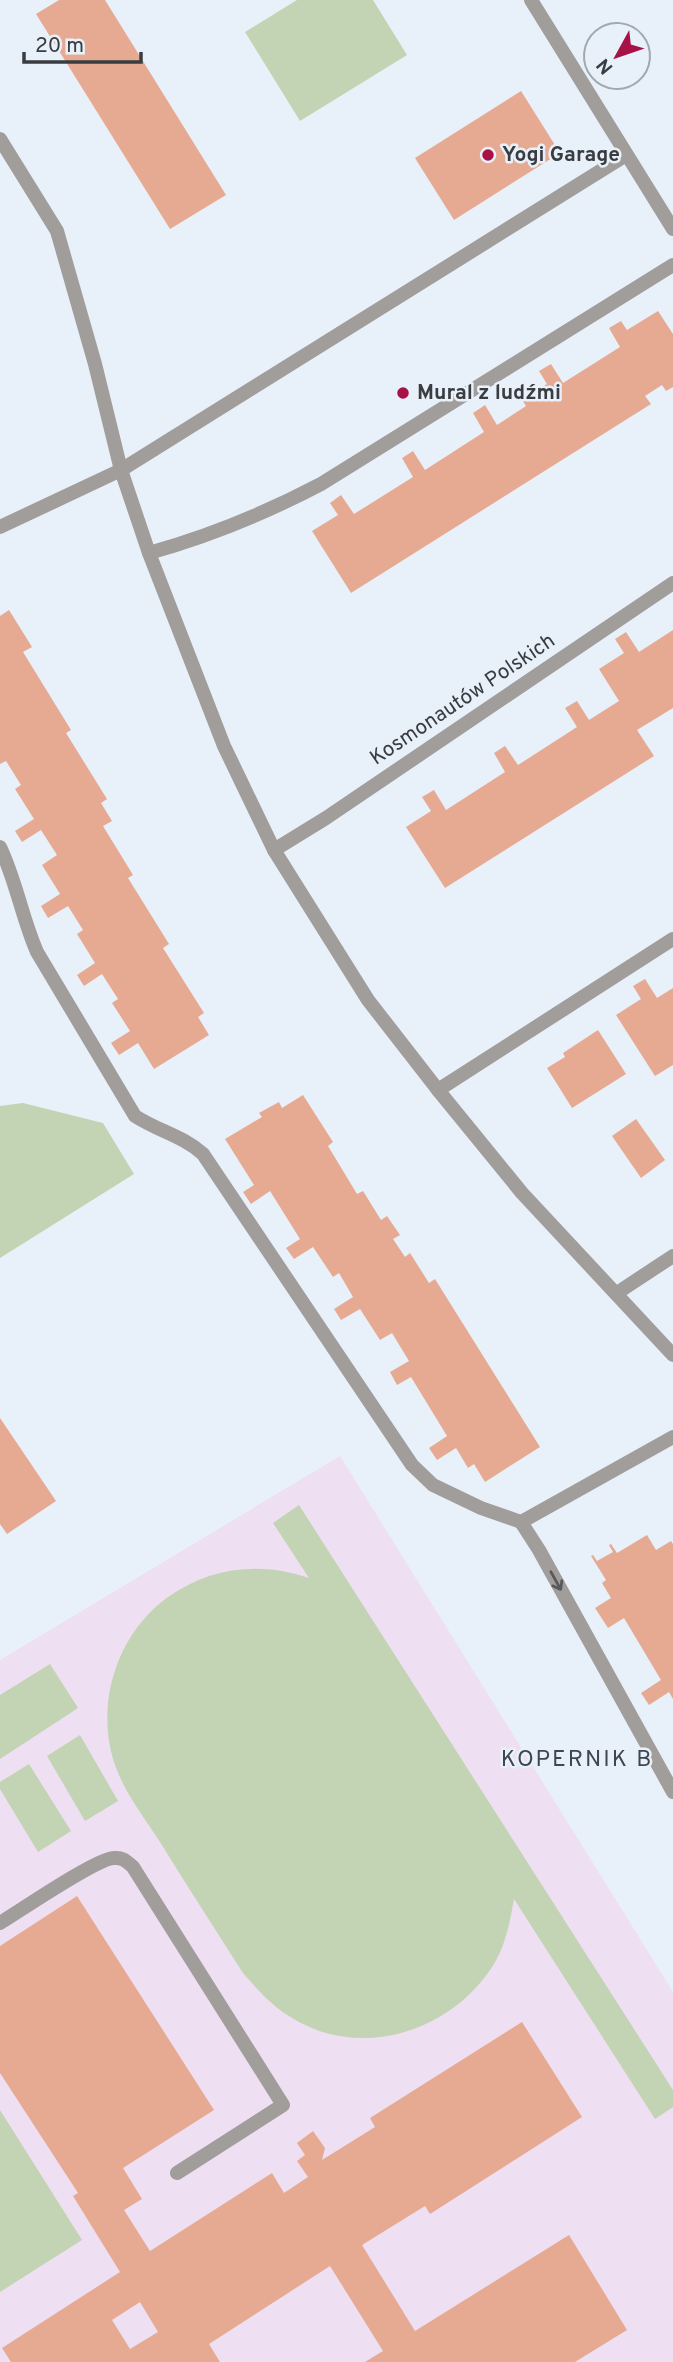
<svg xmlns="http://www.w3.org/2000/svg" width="673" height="2362" font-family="Overpass,sans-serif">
  <rect width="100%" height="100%" fill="#e8f0fa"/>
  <!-- education -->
  <polygon fill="#eedff2" points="340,1456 673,1992 673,2362 0,2362 0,1660"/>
  <!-- green -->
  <g fill="#c3d4b4">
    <polygon points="297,0 373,0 407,55 300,121 245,32"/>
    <polygon points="23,1103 103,1123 134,1174 0,1258 0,1106"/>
    <path d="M299,1505L673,2090V2107L655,2119L514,1899C510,1921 506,1944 494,1964C452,2032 359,2062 289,2016C271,2005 257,1989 243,1973C215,1929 187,1886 160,1842C143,1816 122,1789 113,1759C96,1700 118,1633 168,1597C210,1567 260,1561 309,1578L273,1523Z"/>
    <polygon points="50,1664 78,1708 0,1759 0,1695"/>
    <polygon points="80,1735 118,1801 85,1821 47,1756"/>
    <polygon points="29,1764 71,1831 38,1852 0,1789 0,1782"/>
    <polygon points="0,2110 82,2240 0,2292"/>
  </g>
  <!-- building -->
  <g fill="#e6aa93" fill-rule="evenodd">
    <polygon points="59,0 105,0 226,195 170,229 36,14"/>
    <polygon points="521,91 560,153 454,220 415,158"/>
    <polygon points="658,311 673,334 673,387 666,391 662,385 645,396 651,404 351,593 312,531 338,515 330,503 341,495 354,514 413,477 402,458 413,451 425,470 484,432 473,413 485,405 497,425 526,406 522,400 547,384 539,371 551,364 563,383 620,347 609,328 621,321 627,330"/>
    <polygon points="9,610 32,647 23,652 71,730 66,733 107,799 101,803 112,821 103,826 133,875 128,878 169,944 163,948 204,1013 198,1017 209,1035 154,1069 138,1043 119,1055 111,1043 130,1031 112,1003 118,999 102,974 84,986 77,975 95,963 77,934 83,930 68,906 48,918 41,906 60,894 42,865 57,855 41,830 22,842 15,831 34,819 15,789 21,785 6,761 0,764 0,616"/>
    <polygon points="673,630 673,708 637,730 654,756 445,888 406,827 431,811 422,797 434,790 446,810 505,772 494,753 505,746 518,765 577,727 565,708 577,701 589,720 619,701 599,669 624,653 615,639 626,632 639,652"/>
    <polygon points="645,979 657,998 673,988 673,1065 655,1076 616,1015 641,999 633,986"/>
    <polygon points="598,1030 626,1074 572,1108 547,1068 565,1057 563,1053"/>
    <polygon points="303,1095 333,1142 328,1146 357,1194 363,1191 381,1220 387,1216 400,1235 393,1239 405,1257 410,1253 429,1283 435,1279 540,1447 485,1482 474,1464 468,1468 456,1448 437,1460 429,1448 447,1436 411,1377 397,1385 390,1372 409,1361 392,1333 380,1340 360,1309 341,1320 334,1309 353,1297 339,1273 333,1277 313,1247 294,1259 286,1248 300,1239 270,1191 251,1204 243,1192 254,1185 225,1139 262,1117 259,1113 279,1102 282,1108"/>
    <polygon points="636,1119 665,1160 641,1178 612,1136"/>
    <polygon points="0,1418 56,1501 7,1534 0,1524"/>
    <polygon points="647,1535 656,1550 671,1541 673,1544 673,1699 669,1692 649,1705 641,1693 661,1680 624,1618 608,1628 595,1608 611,1598 602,1583 606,1580 591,1556 593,1555 597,1561 613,1552 609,1545 611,1544 617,1553"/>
    <path d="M77,1896L214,2110L123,2168L142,2199L124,2210L150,2251L272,2173L284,2193L308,2177L297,2161L305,2155L297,2143L313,2131L325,2148L322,2160L375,2127L370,2118L522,2022L582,2117L430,2214L425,2206L362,2245L415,2331L569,2235L627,2330L575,2362H365L383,2351L330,2266L209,2344L220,2362H11L2,2348L120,2272L73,2196L78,2193L0,2073V1946ZM140,2302L158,2332L130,2349L112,2320Z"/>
  </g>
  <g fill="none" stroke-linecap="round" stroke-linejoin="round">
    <!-- lane -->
    <g stroke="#a19d9a" stroke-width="14">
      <polyline points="531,0 673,229"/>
      <polyline points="121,470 626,155"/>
      <path d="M0,1923C20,1911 97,1858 114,1858C123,1857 127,1862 133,1867L283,2105L177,2173"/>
    </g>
    <!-- street -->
    <g stroke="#a19d9a" stroke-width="14">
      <polyline points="0,139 57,231 95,364 121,470 149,553 224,746 274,850 368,1000 438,1090 522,1193 673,1355"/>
      <polyline points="0,527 121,470"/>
      <path d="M149,553C210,536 264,514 321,484L673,265"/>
      <path d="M0,847C16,880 22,918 37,952L135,1116C158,1131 183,1136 203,1154L412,1465L433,1485L481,1508L521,1522L539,1550L673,1792"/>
      <polyline points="274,850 326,818 673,583"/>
      <polyline points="438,1090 673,939"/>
      <polyline points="617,1293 673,1256"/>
      <polyline points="521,1522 673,1437"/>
    </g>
  </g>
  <!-- one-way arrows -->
  <defs><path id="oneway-shaft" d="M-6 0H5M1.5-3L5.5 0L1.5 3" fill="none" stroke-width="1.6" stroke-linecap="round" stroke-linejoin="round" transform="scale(1.75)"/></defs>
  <use stroke="#58595b" href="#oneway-shaft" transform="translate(556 1581) rotate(61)"/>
  <!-- markers -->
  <g fill="#a71145" stroke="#e8f0fa" stroke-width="2.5">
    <circle cx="488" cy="155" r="7"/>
    <circle cx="403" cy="393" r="7"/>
  </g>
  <g text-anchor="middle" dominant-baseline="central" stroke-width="5" stroke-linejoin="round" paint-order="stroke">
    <!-- poi labels -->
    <g font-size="21" font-weight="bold" fill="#393c40" stroke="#e8f0fa" text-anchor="start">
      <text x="502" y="155">Yogi Garage</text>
      <text x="417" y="393">Mural z ludźmi</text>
    </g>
    <!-- street labels -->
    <g font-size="21" fill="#393c40" stroke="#e8f0fa">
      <text transform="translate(463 700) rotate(-34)">Kosmonautów Polskich</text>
    </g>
    <!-- neighbourhood labels -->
    <g font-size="23" letter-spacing="2" fill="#40464f" stroke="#e8f0fa">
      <text x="577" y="1760">KOPERNIK B</text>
    </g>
  </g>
  <!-- north arrow -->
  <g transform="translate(617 56) rotate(230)"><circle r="33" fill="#e8f0fa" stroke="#a2a8b0" stroke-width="2"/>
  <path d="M0-5L12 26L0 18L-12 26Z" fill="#a71145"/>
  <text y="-10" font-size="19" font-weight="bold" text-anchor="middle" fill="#393c40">N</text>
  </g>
  <!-- scale -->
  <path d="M24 52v10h117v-10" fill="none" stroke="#393c40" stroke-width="3.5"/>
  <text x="35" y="52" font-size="21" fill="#393c40" stroke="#e8f0fa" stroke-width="5" paint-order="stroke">20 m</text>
</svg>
